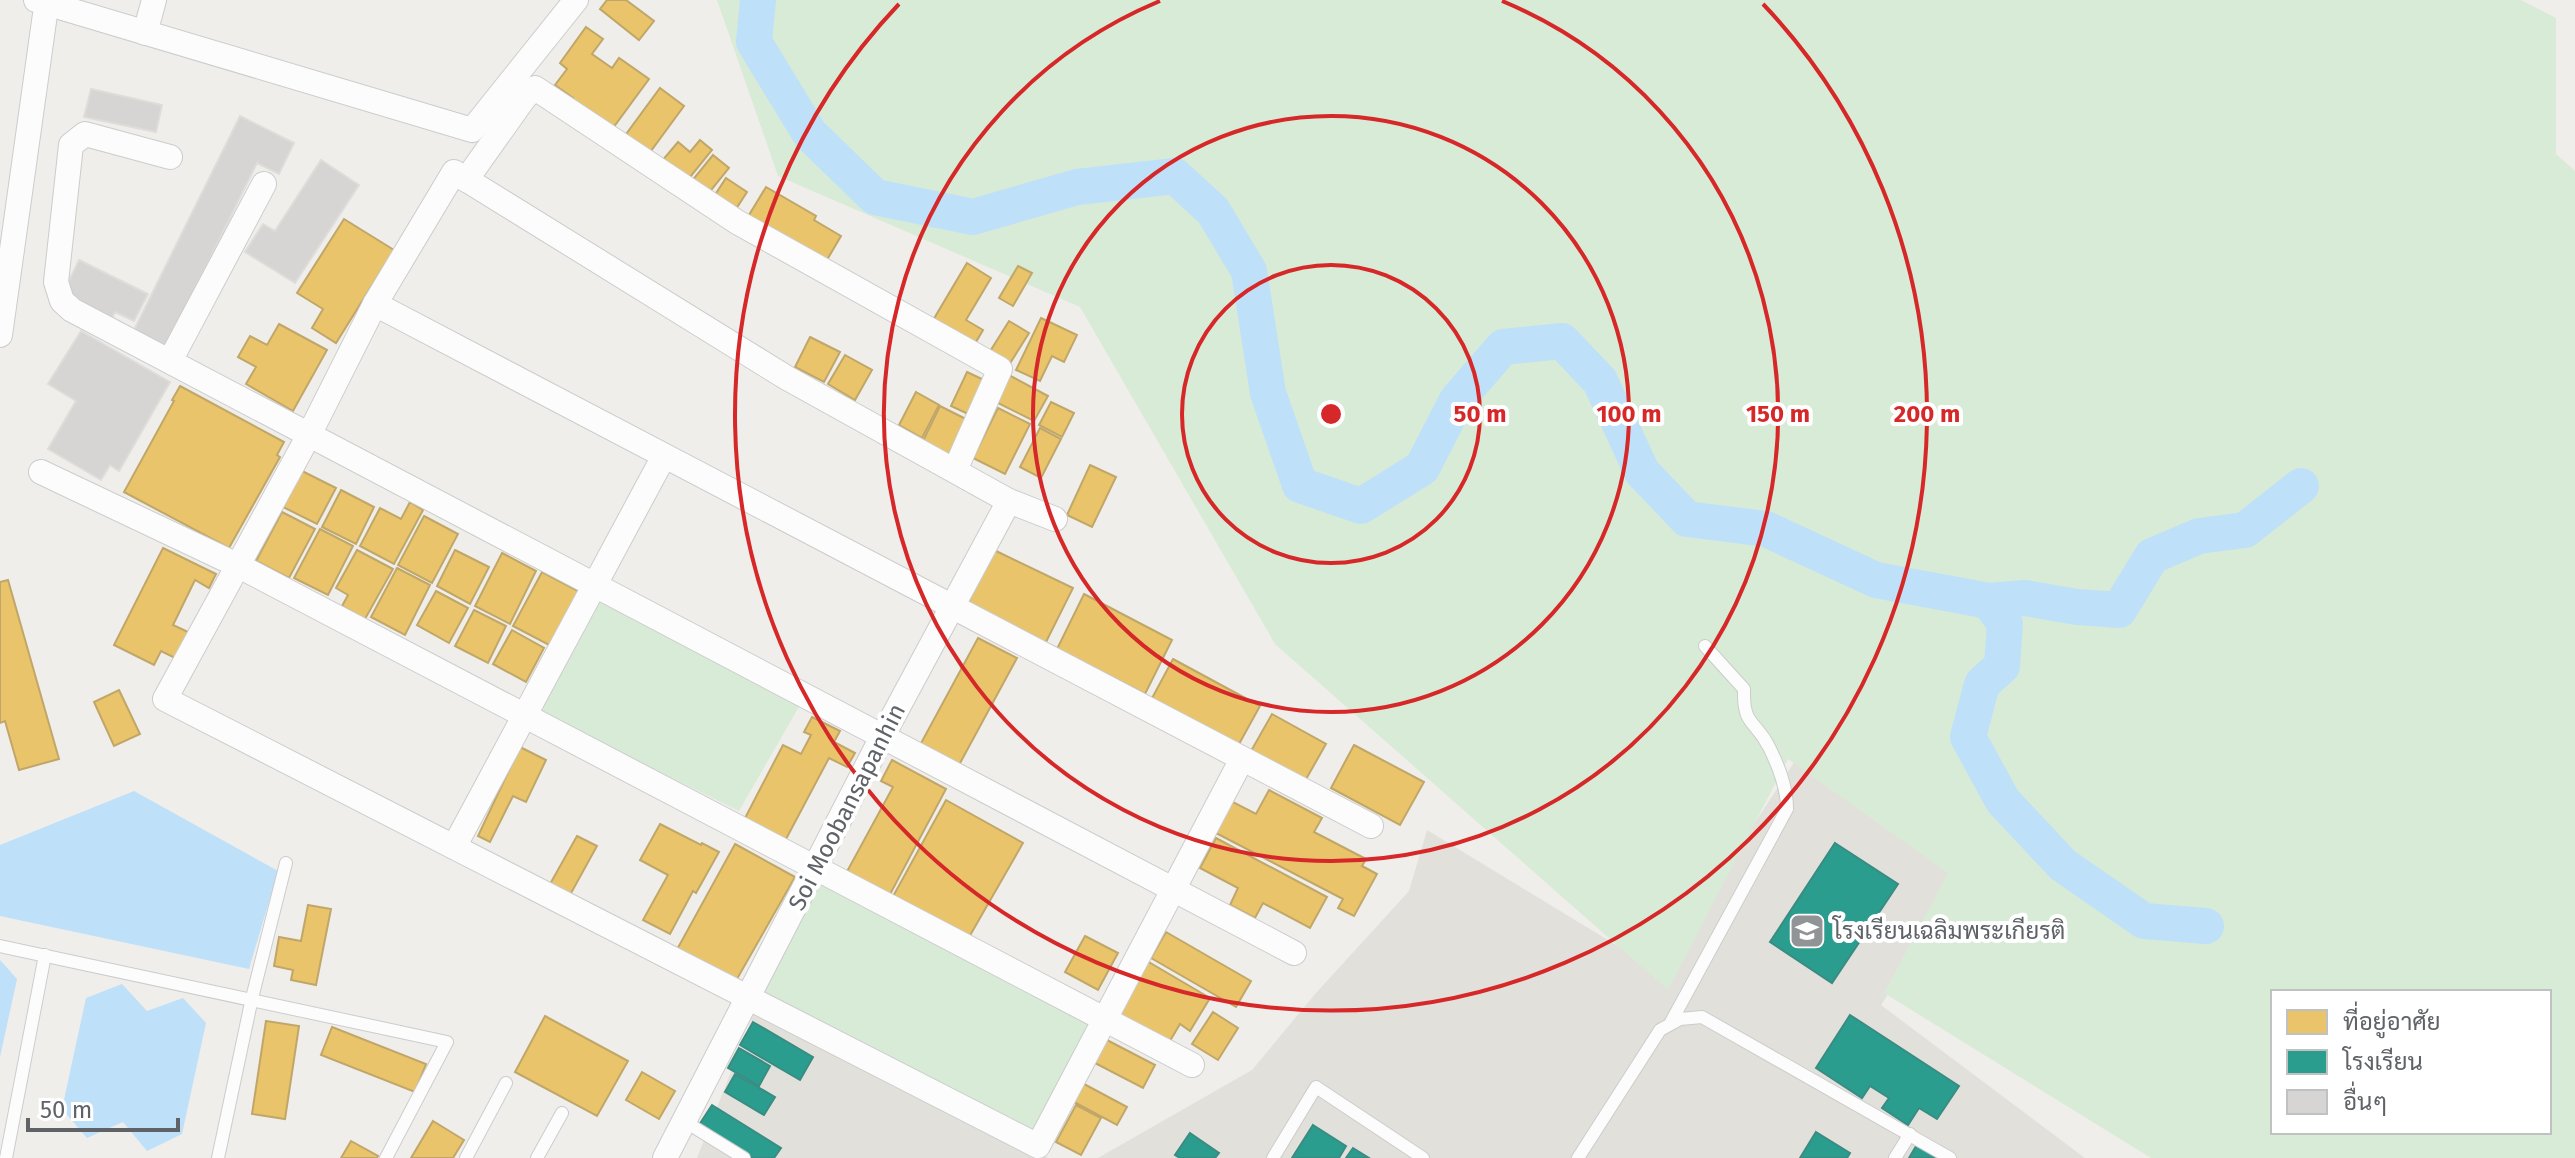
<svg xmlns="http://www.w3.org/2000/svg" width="2575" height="1158" font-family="'Fira Sans',Sarabun,sans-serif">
  <rect width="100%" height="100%" fill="#efeeea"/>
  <!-- education -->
  <g fill="#e2e0da">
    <polygon points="1800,753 1968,873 1881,1005 2085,1158 1098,1158 1252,1070 1316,993 1409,891 1427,830 1659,971"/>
    <polygon points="755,1011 1048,1158 697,1158"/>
  </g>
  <!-- green -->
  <g fill="#d8ebd6" fill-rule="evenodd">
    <path d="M717,0H2521L2556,18V154L2575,171V1158H2151L1884,993L1948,873L1788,759L1668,990L1275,644L1080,307L778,176ZM2273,992H2549V1132H2273Z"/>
    <polygon points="601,601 800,705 739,811 540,713"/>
    <polygon points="820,881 1093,1025 1033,1134 762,992"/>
  </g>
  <!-- water -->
  <g fill="#bfe0f9">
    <polygon points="134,791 278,871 249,969 0,916 0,845"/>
    <polygon points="0,960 17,979 0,1057"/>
    <polygon points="122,984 147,1011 183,998 206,1023 182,1134 147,1151 123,1122 87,1138 62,1109 86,998"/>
  </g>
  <!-- homes -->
  <g fill="#e9c46a" stroke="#c0a769" stroke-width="2">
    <polygon points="607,0 626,0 654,21 639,40 600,9"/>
    <polygon points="586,27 603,39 592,54 612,68 619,58 649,79 610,132 569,103 573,98 555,85 567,69 560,63"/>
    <polygon points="660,88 684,106 645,159 621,141"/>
    <polygon points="700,140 712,150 686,182 661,162 678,142 690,152"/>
    <polygon points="713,155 729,168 708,194 691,182"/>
    <polygon points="726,178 747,192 734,212 713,198"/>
    <polygon points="766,187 816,216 814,220 841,236 824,265 746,220"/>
    <polygon points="344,219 394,250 336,343 312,328 323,309 297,293"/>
    <polygon points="967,263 991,278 966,320 983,330 970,352 929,327"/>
    <polygon points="1018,266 1032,273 1013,306 999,298"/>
    <polygon points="1041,318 1077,335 1064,362 1052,356 1040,381 1016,370"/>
    <polygon points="1009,321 1029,333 1009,365 989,353"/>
    <polygon points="279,324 327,350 293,411 246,384 256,367 238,357 250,336 267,345"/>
    <polygon points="810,337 840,352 824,382 795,367"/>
    <polygon points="845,355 872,370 855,400 828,384"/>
    <polygon points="967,372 984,380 968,414 951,406"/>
    <polygon points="1005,373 1048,396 1034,421 992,400"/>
    <polygon points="180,386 284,442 277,455 280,457 229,548 124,492 174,401 172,400"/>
    <polygon points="916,392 939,405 922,438 899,425"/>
    <polygon points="1051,402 1074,413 1062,437 1039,425"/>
    <polygon points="940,406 966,419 948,456 922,443"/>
    <polygon points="998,408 1030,424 1005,474 973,458"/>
    <polygon points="1040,428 1061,439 1041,478 1020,467"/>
    <polygon points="1090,465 1116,477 1092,527 1067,515"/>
    <polygon points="302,471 336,488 317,524 283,507"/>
    <polygon points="341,490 374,507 356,544 322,527"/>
    <polygon points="410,502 423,510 394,564 360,546 380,508 401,519"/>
    <polygon points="282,512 315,529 289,578 256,561"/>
    <polygon points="424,516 458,534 432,583 398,565"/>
    <polygon points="320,529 353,546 328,595 294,578"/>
    <polygon points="163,548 216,574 209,588 195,580 173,625 188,632 175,658 161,651 154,665 114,645"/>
    <polygon points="357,550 393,569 365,619 342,606 348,595 336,588"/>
    <polygon points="455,550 489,567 470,604 437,586"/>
    <polygon points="994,550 1073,588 1045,644 967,605"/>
    <polygon points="502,553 536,571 510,624 475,606"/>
    <polygon points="397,568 430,585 405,635 371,617"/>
    <polygon points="542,572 580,592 551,646 513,626"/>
    <polygon points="8,580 59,759 19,770 5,721 0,723 0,582"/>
    <polygon points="436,591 468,608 449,643 417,625"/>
    <polygon points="1084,594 1172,640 1145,694 1057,649"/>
    <polygon points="474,610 506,626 488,663 455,646"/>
    <polygon points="512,630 544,648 526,682 493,664"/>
    <polygon points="978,638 1017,658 959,765 920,745"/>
    <polygon points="1173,659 1260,706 1238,746 1151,700"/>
    <polygon points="119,690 140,734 114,746 94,702"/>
    <polygon points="1272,714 1326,744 1305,781 1251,751"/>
    <polygon points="812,717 840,731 834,742 855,753 847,767 829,758 785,841 744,820 783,745 801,754 811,735 804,732"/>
    <polygon points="1354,745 1424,782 1400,825 1331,788"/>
    <polygon points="520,747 546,760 526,802 513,796 490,842 478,836"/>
    <polygon points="892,760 946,789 887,900 844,877 893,787 881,781"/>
    <polygon points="1269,790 1322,818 1314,832 1366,859 1362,866 1377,874 1354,916 1338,908 1343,899 1214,832 1231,801 1256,814"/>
    <polygon points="946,800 1023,843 968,939 891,900"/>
    <polygon points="660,824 701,845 702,843 719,852 696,893 693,891 670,934 643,920 668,875 640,860"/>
    <polygon points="577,836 597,846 570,895 550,884"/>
    <polygon points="1216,838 1327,897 1310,928 1263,903 1255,918 1230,905 1238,888 1200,868"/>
    <polygon points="735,844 795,877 733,986 675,953"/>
    <polygon points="308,905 331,909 316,985 291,980 293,970 274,966 279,937 301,941"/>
    <polygon points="1166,932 1251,981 1236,1007 1151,958"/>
    <polygon points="1085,936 1118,953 1098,990 1065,972"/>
    <polygon points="1147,961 1210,998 1190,1031 1180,1024 1167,1046 1115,1015"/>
    <polygon points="1213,1012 1238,1028 1218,1060 1192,1044"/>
    <polygon points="545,1016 628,1061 597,1116 515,1072"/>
    <polygon points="266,1021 299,1026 285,1119 252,1114"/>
    <polygon points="332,1027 426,1064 415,1092 321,1055"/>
    <polygon points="1105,1039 1155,1065 1143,1088 1093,1062"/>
    <polygon points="642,1072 675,1091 659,1119 626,1100"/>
    <polygon points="1084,1084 1127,1107 1117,1125 1074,1102"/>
    <polygon points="1076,1105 1101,1118 1081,1155 1056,1142"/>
    <polygon points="433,1121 464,1140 453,1158 411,1158"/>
    <polygon points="351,1141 378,1156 377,1158 341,1158"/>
  </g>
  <!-- schools -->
  <g fill="#2a9d8f" stroke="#3a8c83" stroke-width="2">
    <polygon points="1835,843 1898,884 1832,983 1770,942"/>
    <polygon points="1850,1015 1959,1086 1937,1119 1919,1108 1908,1125 1882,1108 1889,1098 1870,1086 1862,1098 1816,1068"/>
    <polygon points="753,1022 813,1057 800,1080 740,1045"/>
    <polygon points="739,1048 770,1066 759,1086 728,1068"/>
    <polygon points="735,1074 775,1097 764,1115 725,1092"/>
    <polygon points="712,1105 781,1148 774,1158 752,1158 699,1125"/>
    <polygon points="1313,1125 1346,1146 1339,1158 1292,1158"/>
    <polygon points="1816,1132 1850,1153 1847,1158 1800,1158"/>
    <polygon points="1190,1133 1219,1153 1215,1158 1180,1158 1175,1155"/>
    <polygon points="1918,1143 1942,1158 1909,1158"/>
    <polygon points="1353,1148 1369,1158 1346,1158"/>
  </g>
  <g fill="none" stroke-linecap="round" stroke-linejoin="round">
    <!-- river -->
    <g stroke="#bfe0f9" stroke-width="36">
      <polyline points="758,0 754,42 810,134 875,197 973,217 1077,187 1175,176 1213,211 1249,271 1268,393 1300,485 1361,506 1422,468 1457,400 1503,347 1562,341 1600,381 1642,472 1687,519 1766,529 1876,580 1989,601 2005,624 2002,666 1982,684 1968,737 2003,801 2063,865 2144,921 2206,926"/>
      <polyline points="1989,601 2025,598 2077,607 2119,610 2152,556 2199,536 2245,530 2301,486"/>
    </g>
  </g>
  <!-- building -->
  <g fill="#d6d5d3" stroke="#deddd9" stroke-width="2">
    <polygon points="91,89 162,105 156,132 84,117"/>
    <polygon points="240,116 294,143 279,174 257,163 165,350 132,334"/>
    <polygon points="321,160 359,185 295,283 245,252 263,224 275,231"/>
    <polygon points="79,260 148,294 134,321 115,312 111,321 61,297"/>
    <polygon points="81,331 170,382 119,471 110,465 101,480 48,449 76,401 48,384"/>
  </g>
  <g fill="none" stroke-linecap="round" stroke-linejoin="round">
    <defs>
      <g id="service">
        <polyline points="0,946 447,1042 386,1158"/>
        <path d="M1671,1022L1787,809C1787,787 1779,767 1769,747C1755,719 1743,727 1744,689L1705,646"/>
        <polyline points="684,1121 744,1158"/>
        <polyline points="6,1158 45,955"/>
        <polyline points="218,1158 252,998 286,863"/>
        <polyline points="466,1158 506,1083"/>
        <polyline points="537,1158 562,1113"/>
        <polyline points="1273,1158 1316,1087 1423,1158"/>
        <polyline points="1578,1158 1660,1030 1680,1019 1702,1017 1950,1158"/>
        <polyline points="1895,1158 1910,1134"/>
      </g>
      <g id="minor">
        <polyline points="36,0 472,130 576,0"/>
        <polyline points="145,33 154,0"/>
        <polyline points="170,157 85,134 71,145 56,282 62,301 72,310 1294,953"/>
        <polyline points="466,180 525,97 535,88 737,222 1000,369 955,470"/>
        <polyline points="375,304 1371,826"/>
        <polyline points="0,335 47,0"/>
        <polyline points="170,361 264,184"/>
        <polyline points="41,472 237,565 1192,1065"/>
        <polyline points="1009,501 787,378 454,172 375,304 309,435 165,699 1038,1146 1242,759"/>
        <polyline points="454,847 664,456"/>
        <polyline points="665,1158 882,737 1009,501 1055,519"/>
      </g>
    </defs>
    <!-- service casing -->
    <use href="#service" stroke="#cbcccc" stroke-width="14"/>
    <!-- minor casing -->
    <use href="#minor" stroke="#cbcccc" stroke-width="26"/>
    <!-- service -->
    <use href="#service" stroke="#fdfcfc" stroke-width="12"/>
    <!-- minor -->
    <use href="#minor" stroke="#fdfcfc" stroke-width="24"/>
  </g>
  <!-- distance rings -->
  <g fill="none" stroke="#d62828" stroke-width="4">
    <circle cx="1331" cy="414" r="149"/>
    <circle cx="1331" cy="414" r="298"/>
    <path d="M1502 1A447 447 0 1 1 1160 1"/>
    <path d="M1763 4A596 596 0 1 1 899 4"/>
  </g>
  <!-- icons -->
  <defs>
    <symbol id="school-square" viewBox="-11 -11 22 22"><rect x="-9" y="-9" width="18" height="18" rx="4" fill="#919496" stroke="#fff"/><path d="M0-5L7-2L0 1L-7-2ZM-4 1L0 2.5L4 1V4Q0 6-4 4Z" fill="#fff"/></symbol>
  </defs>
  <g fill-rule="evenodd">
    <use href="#school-square" x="1787" y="911" width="40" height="40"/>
  </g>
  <g text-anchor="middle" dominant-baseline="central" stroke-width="8" stroke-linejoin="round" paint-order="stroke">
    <!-- street labels -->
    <g font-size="24" fill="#5f6368" stroke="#fff">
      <text transform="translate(847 807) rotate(-63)">Soi Moobansapanhin</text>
    </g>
    <!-- poi labels -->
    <g font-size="24" fill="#5f6368" stroke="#fff" text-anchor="start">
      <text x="1833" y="931">โรงเรียนเฉลิมพระเกียรติ</text>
    </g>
  </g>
  <circle cx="1331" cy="414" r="12" fill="#d62828" stroke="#fff" stroke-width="4"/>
  <g font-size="24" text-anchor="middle" font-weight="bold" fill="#d62828" stroke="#fff" stroke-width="8" stroke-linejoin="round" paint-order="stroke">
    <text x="1480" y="422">50 m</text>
    <text x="1629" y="422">100 m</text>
    <text x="1778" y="422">150 m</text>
    <text x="1927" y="422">200 m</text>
  </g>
  <!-- legend -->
  <rect x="2271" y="990" width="280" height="144" fill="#ffffff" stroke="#bfc1c3" stroke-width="2"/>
  <rect x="2287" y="1010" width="40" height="24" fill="#e9c46a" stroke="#bfc1c3" stroke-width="2"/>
  <text x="2343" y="1030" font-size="24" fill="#5f6368">ที่อยู่อาศัย</text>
  <rect x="2287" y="1050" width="40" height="24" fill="#2a9d8f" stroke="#bfc1c3" stroke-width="2"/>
  <text x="2343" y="1070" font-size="24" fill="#5f6368">โรงเรียน</text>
  <rect x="2287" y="1090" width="40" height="24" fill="#d6d5d3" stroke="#bfc1c3" stroke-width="2"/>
  <text x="2343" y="1110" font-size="24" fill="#5f6368">อื่นๆ</text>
  <!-- scale -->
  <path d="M28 1118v12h150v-12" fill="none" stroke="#5f6368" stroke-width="4"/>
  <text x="40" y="1118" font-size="24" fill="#5f6368" stroke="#ffffff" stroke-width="6" paint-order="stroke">50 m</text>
</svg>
